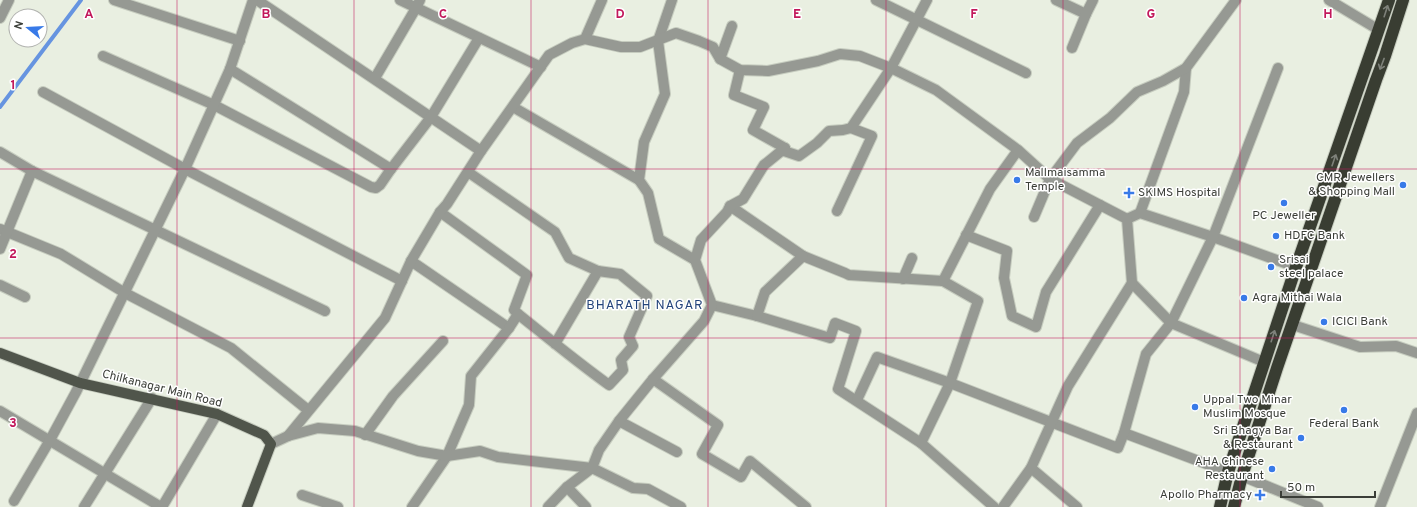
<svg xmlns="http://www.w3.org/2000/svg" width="1417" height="507" font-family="Overpass,sans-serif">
  <rect width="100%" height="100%" fill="#e9efe1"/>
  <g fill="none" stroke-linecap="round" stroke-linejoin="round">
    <!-- stream -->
    <polyline stroke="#6694e0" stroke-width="4" points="0,107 81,0"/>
    <defs>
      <g id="minor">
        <polyline points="114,0 240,41"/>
        <polyline points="257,0 481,151"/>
        <polyline points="400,0 541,67"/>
        <polyline points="672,0 658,41 665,94 644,142 639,180 648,193 659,239 695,260"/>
        <polyline points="876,0 1026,73"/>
        <polyline points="1056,0 1086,14"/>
        <polyline points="1329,0 1379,30"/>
        <polyline points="0,18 9,0"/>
        <polyline points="585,39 602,0"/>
        <polyline points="1072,48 1086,14 1093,0"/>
        <polyline points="103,56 214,105 371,187 376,188 380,185 391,169 431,117 479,38"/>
        <polyline points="720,59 732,26"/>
        <polyline points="230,69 391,169"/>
        <polyline points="740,70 734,95 764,107 753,130 785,148"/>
        <polyline points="375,78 416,8 420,0"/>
        <polyline points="43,92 185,169 402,281"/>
        <polyline points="513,107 639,180"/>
        <polyline points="0,152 32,171 325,311"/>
        <polyline points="468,172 555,232 569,258 598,271"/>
        <polyline points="730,206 803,256 845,273 849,275 943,281 978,301 950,383 921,443"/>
        <polyline points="837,211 872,136 851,128"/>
        <polyline points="440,212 527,275 514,310 518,314"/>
        <polyline points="1140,213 1184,92 1186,68"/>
        <polyline points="1034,217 1050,179 1077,143 1110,118 1137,92 1163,81 1186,68 1236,0"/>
        <polyline points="1127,219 1140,213 1213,237 1296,267"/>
        <polyline points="0,229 61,254 125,293 231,348 308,410"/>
        <polyline points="966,235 1007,251 1004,278 1012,316 1036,327 1046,292 1100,205"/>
        <polyline points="0,249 32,171"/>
        <polyline points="411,261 509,328 471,376 469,405 447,456 412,507"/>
        <polyline points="903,279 912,258"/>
        <polyline points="943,281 990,189 1018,150"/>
        <polyline points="0,285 25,297"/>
        <polyline points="712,305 757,316 830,338 835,323 856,331 838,389 921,443 994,507"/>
        <polyline points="757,316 765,292 803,256"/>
        <polyline points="1293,325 1360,347 1396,346 1417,353"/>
        <path d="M509,328L518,314C548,338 577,362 609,385L623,370L621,360L633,346L629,337L647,296L620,274L598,271L555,344"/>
        <polyline points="653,379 718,425 702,454 741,477 750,461 806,507"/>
        <polyline points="857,400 877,357 950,383 1118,448 1124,433 1228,472"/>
        <polyline points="0,411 161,507"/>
        <polyline points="619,421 677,452"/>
        <polyline points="1124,433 1146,354 1171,323 1213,237 1278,68"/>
        <polyline points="365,435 393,396 443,341"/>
        <polyline points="288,436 385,318 411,261 440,212 447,204 481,151 549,55 572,43 585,39 621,47 640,47 676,33 699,41 713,47 720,59 740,70 768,71 818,61 840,54 860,56 891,68 936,90 1018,150 1050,179 1127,219 1132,283 1171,323 1264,362"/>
        <polyline points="271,444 288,436 318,428 355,431 418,451 447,456 480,451 498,457 592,468 633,488 648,489 681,507"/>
        <polyline points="1031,468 1077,507"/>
        <polyline points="1242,476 1318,507"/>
        <polyline points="567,487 586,507"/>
        <polyline points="302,495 338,507"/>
        <polyline points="14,501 50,440 76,392 185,169 230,69 253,0"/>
        <polyline points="84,507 152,398"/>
        <polyline points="162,507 217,414"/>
        <polyline points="548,507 567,487 592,468 599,450 619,421 653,379 704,321 712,305 695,260 701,240 727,212 730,206 743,199 764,165 785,148 784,151 799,156 817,143 829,131 843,130 851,128 891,68 927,0"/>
        <polyline points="1003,507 1031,468 1068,386 1132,283"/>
        <polyline points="1380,507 1417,413"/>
      </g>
      <polyline id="major" points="0,353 80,383 217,414 264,435 271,444 247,507"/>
      <g id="highway">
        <polyline points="1220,507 1228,472 1296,267 1389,0"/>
        <polyline points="1234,507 1242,476 1277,368 1376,80 1385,56 1403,0"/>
      </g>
    </defs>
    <!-- minor casing -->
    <use href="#minor" stroke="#c6ccbf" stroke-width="12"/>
    <!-- major casing -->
    <use href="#major" stroke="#c6ccbf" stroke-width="12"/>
    <!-- highway casing -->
    <use href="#highway" stroke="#c6ccbf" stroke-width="14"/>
    <!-- minor -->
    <use href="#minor" stroke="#969993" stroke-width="10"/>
    <!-- major -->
    <use href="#major" stroke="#50554b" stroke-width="10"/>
    <!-- highway -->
    <use href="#highway" stroke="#393d32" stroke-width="12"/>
  </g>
  <!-- one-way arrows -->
  <defs><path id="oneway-shaft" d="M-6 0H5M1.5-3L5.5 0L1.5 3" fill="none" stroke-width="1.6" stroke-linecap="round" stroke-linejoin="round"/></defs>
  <g stroke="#7e817a">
    <use href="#oneway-shaft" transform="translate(1386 11) rotate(-72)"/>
    <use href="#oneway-shaft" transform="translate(1382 64) rotate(111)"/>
    <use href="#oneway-shaft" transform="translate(1334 160) rotate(-71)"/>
    <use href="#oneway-shaft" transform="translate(1273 336) rotate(-72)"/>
  </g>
  <!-- grid -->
  <path fill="none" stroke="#c2185b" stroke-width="1" stroke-opacity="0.55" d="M177,0V507M354,0V507M531,0V507M708,0V507M886,0V507M1063,0V507M1240,0V507M0,169H1417M0,338H1417"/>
  <!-- markers -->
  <g fill="#387ae8" stroke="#fff" stroke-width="1.5">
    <circle cx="1017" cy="180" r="4"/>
    <circle cx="1403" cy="185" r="4"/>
    <path d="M1127 187h4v4h4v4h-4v4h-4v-4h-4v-4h4z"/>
    <circle cx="1284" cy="203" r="4"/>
    <circle cx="1276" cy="236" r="4"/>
    <circle cx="1271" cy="267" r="4"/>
    <circle cx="1244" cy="298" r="4"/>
    <circle cx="1324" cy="322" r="4"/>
    <circle cx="1195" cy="407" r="4"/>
    <circle cx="1344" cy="410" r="4"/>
    <circle cx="1301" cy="438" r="4"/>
    <circle cx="1272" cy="469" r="4"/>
    <path d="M1258 489h4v4h4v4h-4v4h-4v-4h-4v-4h4z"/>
  </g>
  <g text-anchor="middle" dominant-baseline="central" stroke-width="3" stroke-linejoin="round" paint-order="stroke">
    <!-- poi labels -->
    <g font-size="12" fill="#3b3e38" stroke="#fff" text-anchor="start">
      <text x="1025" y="173">Mallmaisamma<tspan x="1025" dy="14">Temple</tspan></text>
      <text x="1395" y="178" text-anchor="end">CMR Jewellers<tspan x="1395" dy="14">&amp; Shopping Mall</tspan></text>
      <text x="1138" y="193">SKIMS Hospital</text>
      <text x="1284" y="216" text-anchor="middle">PC Jeweller</text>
      <text x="1284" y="236">HDFC Bank</text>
      <text x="1279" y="260">Srisai<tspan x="1279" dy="14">steel palace</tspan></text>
      <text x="1252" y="298">Agra Mithai Wala</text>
      <text x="1332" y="322">ICICI Bank</text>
      <text x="1203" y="400">Uppal Two Minar<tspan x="1203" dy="14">Muslim Mosque</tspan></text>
      <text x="1344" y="424" text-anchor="middle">Federal Bank</text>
      <text x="1293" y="431" text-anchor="end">Sri Bhagya Bar<tspan x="1293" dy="14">&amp; Restaurant</tspan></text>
      <text x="1264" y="462" text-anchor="end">AHA Chinese<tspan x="1264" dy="14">Restaurant</tspan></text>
      <text x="1252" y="495" text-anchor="end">Apollo Pharmacy</text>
    </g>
    <!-- street labels -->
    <g font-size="12" fill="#3b3e38" stroke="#fff">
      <text transform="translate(162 389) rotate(14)">Chilkanagar Main Road</text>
    </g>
    <!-- neighbourhood labels -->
    <g font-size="13" letter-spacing="1" fill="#23447a" stroke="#fff">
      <text x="645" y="306">BHARATH NAGAR</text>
    </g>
  </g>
  <g font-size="13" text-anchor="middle" font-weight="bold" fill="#c2185b" stroke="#fff" stroke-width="3" stroke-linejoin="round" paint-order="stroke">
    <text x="89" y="18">A</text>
    <text x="266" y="18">B</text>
    <text x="443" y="18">C</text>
    <text x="620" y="18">D</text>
    <text x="797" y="18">E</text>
    <text x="974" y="18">F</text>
    <text x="1151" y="18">G</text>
    <text x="1328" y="18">H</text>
    <text x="13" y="89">1</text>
    <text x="13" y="258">2</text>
    <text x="13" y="427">3</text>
  </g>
  <!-- north arrow -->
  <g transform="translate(28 28) rotate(288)"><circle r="19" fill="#ffffff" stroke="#b1b2af"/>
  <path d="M0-3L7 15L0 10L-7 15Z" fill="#387ae8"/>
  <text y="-6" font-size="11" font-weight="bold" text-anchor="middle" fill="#3b3e38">N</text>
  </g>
  <!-- scale -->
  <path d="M1281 491v6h94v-6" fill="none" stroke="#3b3e38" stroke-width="2"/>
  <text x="1287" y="491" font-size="12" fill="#3b3e38" stroke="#ffffff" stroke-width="3" paint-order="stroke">50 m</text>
</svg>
